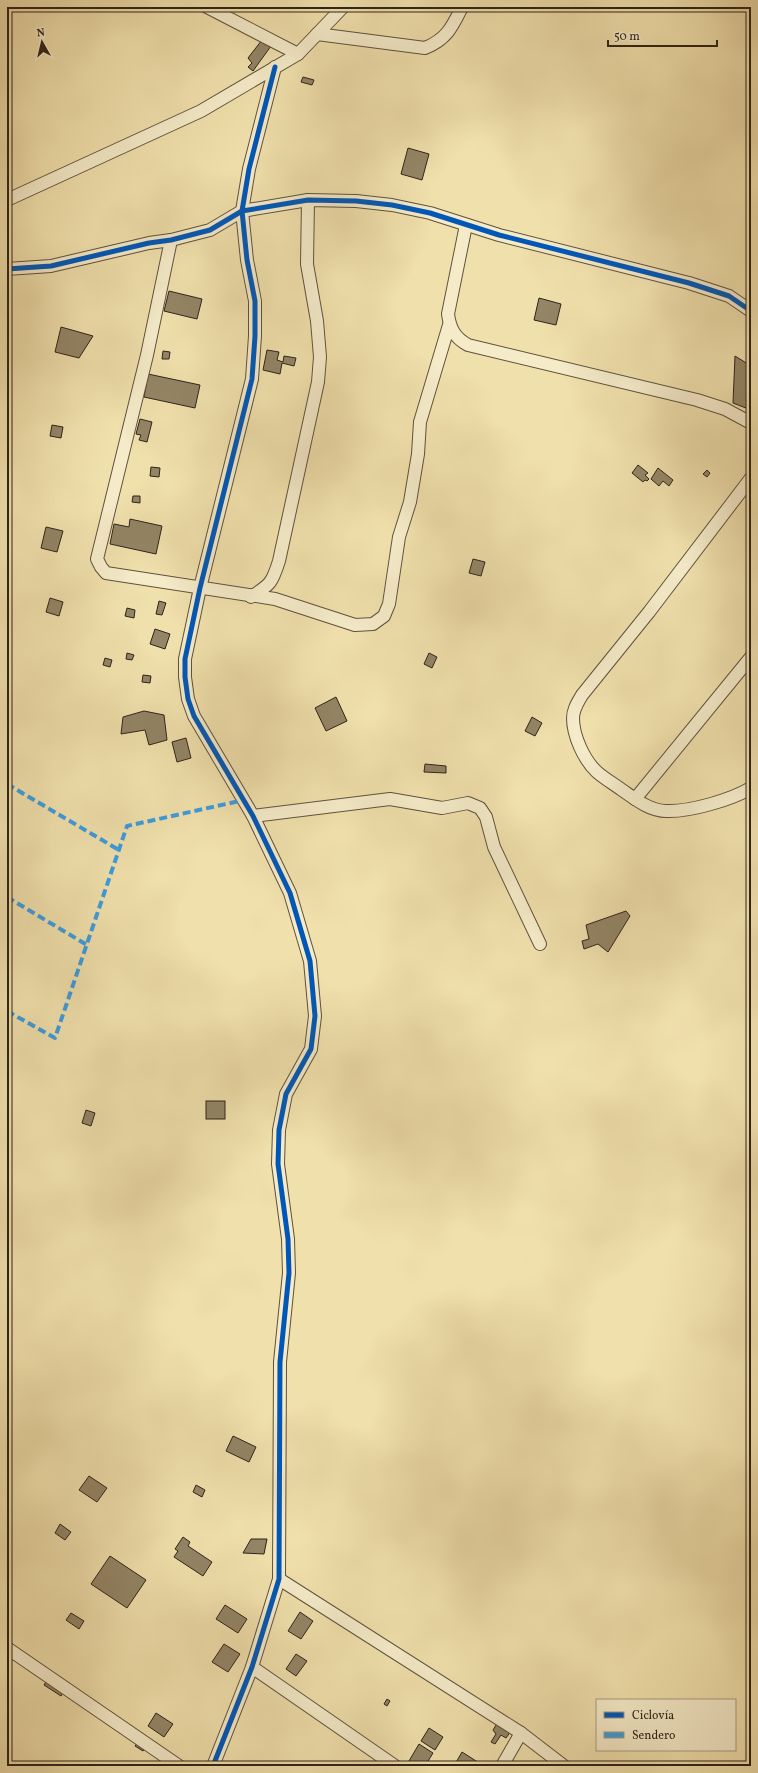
<svg xmlns="http://www.w3.org/2000/svg" width="758" height="1773" font-family="Vollkorn,serif">
  <rect width="100%" height="100%" fill="#f0e0ac"/>
  <filter id="stains"><feTurbulence type="fractalNoise" baseFrequency=".005" numOctaves="4"/><feColorMatrix values="0 0 0 0 .2 0 0 0 0 .09 0 0 0 0 .02 0 0 0 .5 -.17"/></filter>
  <radialGradient id="worn" r=".72"><stop offset=".6" stop-color="#630" stop-opacity="0"/><stop offset="1" stop-color="#630" stop-opacity=".3"/></radialGradient>
  <!-- building -->
  <g fill="#938566" stroke="#2e231a">
    <polygon points="285,7 294,7 291,12"/>
    <polygon points="262,40 271,46 253,71 248,67 252,63 248,58"/>
    <polygon points="303,77 314,80 312,85 301,82"/>
    <polygon points="408,148 429,154 422,180 401,174"/>
    <polygon points="169,291 202,299 197,319 164,311"/>
    <polygon points="539,298 561,304 556,325 534,320"/>
    <polygon points="61,327 93,336 79,358 55,352"/>
    <polygon points="267,350 279,352 277,360 283,362 284,356 296,358 294,366 282,363 280,374 263,370"/>
    <polygon points="163,351 170,352 169,359 162,359"/>
    <polygon points="735,356 751,366 751,410 733,403"/>
    <polygon points="148,374 200,385 195,408 144,397"/>
    <polygon points="140,419 152,422 147,442 139,440 141,435 136,434"/>
    <polygon points="52,425 63,427 61,438 50,436"/>
    <polygon points="638,465 648,473 645,475 649,479 647,481 645,480 643,482 632,473"/>
    <polygon points="151,467 160,468 159,477 150,476"/>
    <polygon points="658,468 673,480 669,486 663,481 659,486 651,479"/>
    <polygon points="707,470 710,473 707,477 703,474"/>
    <polygon points="133,496 140,496 140,503 132,502"/>
    <polygon points="130,519 162,526 156,554 110,544 114,524 129,527"/>
    <polygon points="46,527 63,531 57,552 41,548"/>
    <polygon points="473,559 485,562 481,576 469,573"/>
    <polygon points="50,598 63,602 59,616 46,612"/>
    <polygon points="159,601 166,603 162,615 156,614"/>
    <polygon points="127,608 135,610 134,618 125,616"/>
    <polygon points="155,629 170,634 165,649 150,644"/>
    <polygon points="127,653 134,655 132,660 126,659"/>
    <polygon points="429,653 437,657 432,668 424,664"/>
    <polygon points="105,658 112,660 110,667 103,665"/>
    <polygon points="143,675 151,676 150,683 142,682"/>
    <polygon points="336,697 347,721 326,731 315,708"/>
    <polygon points="144,711 164,715 167,740 149,745 145,730 121,734 123,717"/>
    <polygon points="532,717 542,723 535,736 525,731"/>
    <polygon points="186,738 191,758 177,762 172,742"/>
    <polygon points="425,764 446,766 446,773 424,772"/>
    <polygon points="626,911 630,916 608,952 598,944 584,949 582,941 589,939 586,925"/>
    <rect x="206" y="1101" width="19" height="18"/>
    <polygon points="86,1110 95,1113 91,1126 82,1123"/>
    <polygon points="233,1436 256,1447 249,1462 226,1451"/>
    <polygon points="89,1476 107,1488 97,1502 79,1490"/>
    <polygon points="196,1485 205,1490 202,1497 193,1492"/>
    <polygon points="60,1524 71,1532 65,1540 55,1533"/>
    <polygon points="183,1537 190,1542 188,1546 212,1562 203,1576 174,1557 178,1551 175,1549"/>
    <polygon points="251,1539 267,1539 264,1554 243,1553"/>
    <polygon points="110,1556 146,1580 127,1608 91,1584"/>
    <polygon points="225,1605 247,1619 238,1633 216,1619"/>
    <polygon points="300,1612 313,1621 301,1639 288,1631"/>
    <polygon points="71,1613 84,1621 79,1629 66,1620"/>
    <polygon points="224,1644 240,1654 228,1672 212,1662"/>
    <polygon points="296,1654 307,1661 296,1676 286,1669"/>
    <polygon points="47,1680 64,1691 61,1696 44,1685"/>
    <polygon points="387,1699 390,1701 387,1706 384,1704"/>
    <polygon points="156,1713 173,1724 164,1737 148,1726"/>
    <polygon points="498,1722 511,1731 506,1738 501,1735 495,1744 491,1742 496,1734 493,1730"/>
    <polygon points="429,1728 443,1737 435,1750 421,1741"/>
    <polygon points="139,1741 146,1747 143,1751 135,1746"/>
    <polygon points="419,1744 433,1753 425,1766 406,1766"/>
    <polygon points="462,1752 484,1766 454,1766"/>
  </g>
  <g fill="none" stroke-linecap="round" stroke-linejoin="round">
    <defs>
      <g id="street">
        <polyline points="207,7 298,54"/>
        <path d="M317,34L425,48C447,39 452,27 462,7"/>
        <polyline points="7,200 201,111 298,54 343,7"/>
        <path d="M466,225L448,314C450,329 455,338 468,345L697,400L725,409L751,423"/>
        <polyline points="171,240 147,355 97,559 101,567 106,573 275,599 355,625 373,624 384,616 389,604 399,537 410,502 418,454 420,422 449,325"/>
        <polyline points="7,269 51,266 149,243 171,240 210,230 242,211 308,200 356,201 392,205 430,213 499,235 689,283 729,296 751,311"/>
        <path d="M751,478L649,612L582,695C578,702 573,709 573,718C573,736 584,760 597,772C605,779 614,784 622,790C635,799 650,811 666,811C689,812 731,800 751,788"/>
        <path d="M251,597C271,584 272,583 279,561L318,382L320,357L317,321L307,264L308,200"/>
        <polyline points="635,799 751,657"/>
        <polyline points="253,816 390,799 442,808 468,803 480,808 486,817 494,847 540,944"/>
        <polyline points="279,1579 521,1733 564,1766"/>
        <polyline points="7,1648 179,1766"/>
        <polyline points="252,1667 395,1766"/>
        <polyline points="213,1766 252,1667 279,1579 280,1362 289,1273 288,1239 278,1164 279,1130 286,1094 311,1049 315,1016 310,961 290,893 253,816 194,716 188,699 185,677 185,659 200,588 252,379 255,336 255,301 247,260 242,211 249,169 275,67"/>
        <polyline points="502,1766 521,1733"/>
      </g>
    </defs>
    <!-- street casing -->
    <use href="#street" stroke="#5e523e" stroke-width="14"/>
    <!-- street -->
    <use href="#street" stroke="#f5ebc9" stroke-width="12"/>
    <!-- quiet -->
    <g stroke="#3d9cdf" stroke-width="4" stroke-dasharray="8 4" stroke-linecap="butt">
      <polyline points="7,784 119,850"/>
      <polyline points="7,897 87,945"/>
      <polyline points="7,1011 55,1038 127,826 244,800"/>
    </g>
    <defs>
      <g id="cycleway">
        <polyline points="7,269 51,266 149,243 171,240 210,230 242,211 308,200 356,201 392,205 430,213 499,235 689,283 729,296 751,311"/>
        <polyline points="213,1766 252,1667 279,1579 280,1362 289,1273 288,1239 278,1164 279,1130 286,1094 311,1049 315,1016 310,961 290,893 253,816 194,716 188,699 185,677 185,659 200,588 252,379 255,336 255,301 247,260 242,211 249,169 275,67"/>
      </g>
    </defs>
    <!-- cycleway casing -->
    <use href="#cycleway" stroke="#f5ebc9" stroke-width="8"/>
    <!-- cycleway -->
    <use href="#cycleway" stroke="#0057b8" stroke-width="5"/>
  </g>
  <!-- margin -->
  <rect width="758" height="1773" fill="none" stroke="#f0e0ac" stroke-width="24"/>
  <rect x="8" y="8" width="742" height="1757" fill="none" stroke="#2e231a" stroke-width="2"/>
  <rect x="12" y="12" width="734" height="1749" fill="none" stroke="#2e231a"/>
  <!-- legend -->
  <rect x="596" y="1699" width="140" height="52" fill="#f5ebc9" stroke="#a59b83"/>
  <rect x="604" y="1712" width="20" height="6" fill="#0057b8" stroke="#a59b83"/>
  <text x="632" y="1719" font-size="12" fill="#2e231a">Ciclovía</text>
  <rect x="604" y="1732" width="20" height="6" fill="#3d9cdf" stroke="#a59b83"/>
  <text x="632" y="1739" font-size="12" fill="#2e231a">Sendero</text>
  <!-- north arrow -->
  <g transform="translate(42 42) rotate(352)" stroke="#f5ebc9" stroke-width="3" paint-order="stroke">
  <path d="M0-3L7 15L0 10L-7 15Z" fill="#2e231a"/>
  <text y="-6" font-size="11" font-weight="bold" text-anchor="middle" fill="#2e231a">N</text>
  </g>
  <!-- scale -->
  <path d="M608 40v6h109v-6" fill="none" stroke="#2e231a" stroke-width="2"/>
  <text x="614" y="40" font-size="12" fill="#2e231a" stroke="#f5ebc9" stroke-width="3" paint-order="stroke">50 m</text>
  <rect width="100%" height="100%" filter="url(#stains)"/>
  <rect width="100%" height="100%" fill="url(#worn)"/>
</svg>
